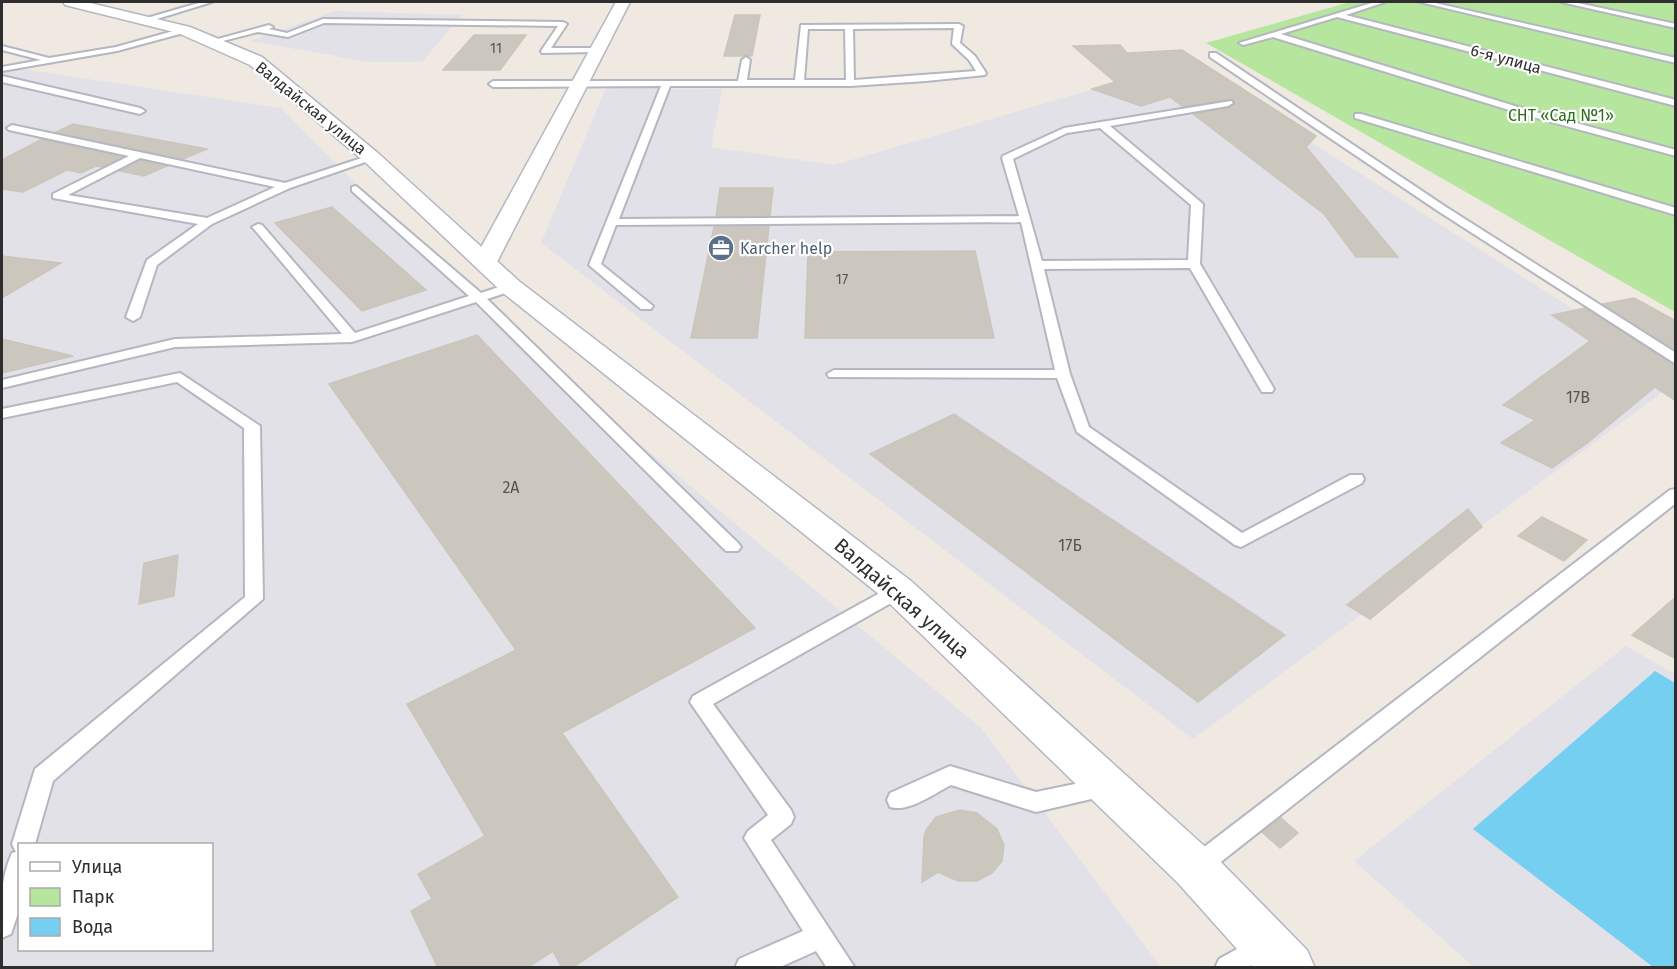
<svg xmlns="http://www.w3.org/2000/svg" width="1677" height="969" font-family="'Fira Sans',sans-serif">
  <rect width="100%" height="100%" fill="#efe9e1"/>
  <!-- industrial -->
  <g fill="#e3e1e8" fill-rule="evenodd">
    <polygon points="336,11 462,15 422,62 370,62 250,41"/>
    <polygon points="1176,65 1215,81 1675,374 1675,383 1193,739 541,243 606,88 722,89 711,147 834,165"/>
    <path d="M2,66L281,108L487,317L981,728L1161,967H2ZM20,844H212V950H20Z"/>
    <polygon points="1626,646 1675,674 1675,967 1474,967 1354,861"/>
  </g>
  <!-- green -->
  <polygon fill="#b6e59e" points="1350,2 1675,2 1675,312 1206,43"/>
  <!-- water -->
  <polygon fill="#75cff0" points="1655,671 1675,683 1675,967 1653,967 1473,829"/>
  <!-- building -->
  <g fill="#cbc7bf" stroke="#cbc5ba" stroke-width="1.5">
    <polygon points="735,15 760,15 752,56 724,56"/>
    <polygon points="474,35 526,35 500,70 443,70"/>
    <polygon points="1120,45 1127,53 1182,50 1316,136 1306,147 1398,257 1356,257 1324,214 1193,114 1228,108 1235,103 1233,99 1183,107 1170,97 1141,106 1092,89 1115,82 1073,46"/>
    <polygon points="73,124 207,149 183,159 56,132"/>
    <polygon points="42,139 122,157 102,167 96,166 81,173 67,170 23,192 2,189 2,160"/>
    <polygon points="140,160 167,166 144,176 120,171"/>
    <polygon points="720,188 773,188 770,216 716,216"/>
    <polygon points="332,207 426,290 362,311 275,223"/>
    <polygon points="769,226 757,338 691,338 714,227"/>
    <polygon points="975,251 994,338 805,338 808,252"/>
    <polygon points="2,256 61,263 2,298"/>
    <polygon points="1634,298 1676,321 1676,350 1603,304"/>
    <polygon points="1585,308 1676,366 1676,401 1655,387 1586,444 1552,468 1501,443 1535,420 1503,405 1590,341 1552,315"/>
    <polygon points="477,335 755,628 562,733 678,897 572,968 562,968 553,951 527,968 438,968 411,911 432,899 418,874 485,836 407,704 516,650 329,384"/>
    <polygon points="2,339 73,356 2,373"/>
    <polygon points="954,414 1285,635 1198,702 870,454"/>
    <polygon points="1468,509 1482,527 1370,619 1347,605"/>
    <polygon points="1542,517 1587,540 1564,561 1518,536"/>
    <polygon points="178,555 174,596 139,604 144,563"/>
    <polygon points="1676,597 1676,659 1632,635"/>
    <polygon points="960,810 977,813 997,829 1004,845 1002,861 992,873 977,881 958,881 938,872 922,882 924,837 926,830 936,817"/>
    <polygon points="1281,818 1298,833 1280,848 1262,832"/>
  </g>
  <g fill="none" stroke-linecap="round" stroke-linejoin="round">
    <defs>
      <g id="lane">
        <polygon points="202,2 212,2 147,22 140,20"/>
        <polygon points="1375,2 1385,2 1346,15 1676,100 1676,106 1337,17 1281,34 1528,110 1676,150 1676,156 1522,114 1273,37 1243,45 1239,43"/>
        <polygon points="1420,2 1431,2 1676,58 1676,63"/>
        <polygon points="1561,2 1573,2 1676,24 1676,28"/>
        <polygon points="323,19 563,22 567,24 551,48 596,48 600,50 596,52 542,53 541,51 558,26 324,23 288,37 258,32 211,44 207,42 269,25 273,27 269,29 287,33"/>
        <path d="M959,24L963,26L960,43L975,56L986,73L985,75L926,81L850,86H670L619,219L1019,216L1002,158L1003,156L1064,128L1231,101L1233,103L1228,106L1110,126L1203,204L1200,264L1274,389L1272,392H1262L1190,268L1044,269L1070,374L1089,427L1242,533L1350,475H1362L1364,479L1362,483L1241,547L1235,545L1077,432L1057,378L829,377L827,374L834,370H1055L1021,222L616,225L601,264L653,306L651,309H641L589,265L661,86L493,87L489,84L493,81H738L742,60L746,57L750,60L747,80H795L801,25ZM954,28L952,44L969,60L976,71L854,80L853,29ZM808,29H845L846,80H804ZM1100,128L1191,205L1188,260L1042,261L1013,159L1067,133Z"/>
        <polygon points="184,28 187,28 187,32 117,51 2,71 2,67 41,60 2,50 2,46 49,58 116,47"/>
        <polygon points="1210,53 1216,53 1446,207 1676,353 1676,364 1438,211 1210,57"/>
        <polygon points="2,76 140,108 145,111 140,114 2,82"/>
        <polygon points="1355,114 1361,114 1676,208 1676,215 1355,118"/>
        <path d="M12,125L285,183L368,156L377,158L290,188L212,224L157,265L140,317L133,321L126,317L147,260L198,224L53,198V194L129,156L9,130L7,128ZM140,158L275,187L207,218L68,195Z"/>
        <polygon points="356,186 481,293 511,283 515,284 517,287 515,290 487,299 738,543 741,547 738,551 726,551 476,302 352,342 175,347 2,388 2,380 175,339 342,334 254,229 252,227 258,224 262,225 355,333 469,296 352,191 352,187"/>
        <path d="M180,373L260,426L263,599L53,781L35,844H20V907L11,934L2,938C0,910 0,879 12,853L16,852L12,844L35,769L245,597L244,428L177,382L2,418V409Z"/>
        <polygon points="1676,489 1676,503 1203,876 1195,879 1187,876 1183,868 1187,860 1670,490"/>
        <polygon points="898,583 905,585 907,590 905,595 713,704 791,810 794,817 791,824 771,840 855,968 827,968 816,951 778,968 735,968 739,959 803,931 744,838 748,831 768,815 690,702 693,696"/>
        <path d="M950,766L1036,792L1104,778L1112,780L1115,787L1112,794L1104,796L1036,812L951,785C935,793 908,813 890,807L887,800L890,793Z"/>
        <path d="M1264,934L1273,937L1277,946C1266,969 1238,968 1215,968L1219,959Z"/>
      </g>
      <polygon id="street" points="616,2 630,2 497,262 494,267 485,269 476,267 473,262"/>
      <polygon id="secondary" points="63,2 86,2 190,27 262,57 379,154 520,282 911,581 1212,853 1307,950 1315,968 1254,968 1178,883 885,599 502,292 365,162 250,65 178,33 65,5"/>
    </defs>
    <!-- lane casing -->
    <use href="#lane" stroke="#b4b7c1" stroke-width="4"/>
    <!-- street casing -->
    <use href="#street" stroke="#b4b7c1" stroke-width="3"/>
    <!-- secondary casing -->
    <use href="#secondary" stroke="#b4b7c1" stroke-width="3"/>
    <!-- lane -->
    <use href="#lane" fill="#fff" fill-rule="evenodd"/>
    <!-- street -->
    <use href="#street" fill="#fff" fill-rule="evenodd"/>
    <!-- secondary -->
    <use href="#secondary" fill="#fff" fill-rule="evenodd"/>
  </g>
  <!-- icons -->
  <defs>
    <symbol id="office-disc" viewBox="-11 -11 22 22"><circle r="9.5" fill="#5c6f8a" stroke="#fff"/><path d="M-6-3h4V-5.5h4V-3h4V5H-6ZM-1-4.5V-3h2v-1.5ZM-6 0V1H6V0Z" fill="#fff"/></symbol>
  </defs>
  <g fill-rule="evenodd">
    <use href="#office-disc" x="706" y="233" width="30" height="30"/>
  </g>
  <g text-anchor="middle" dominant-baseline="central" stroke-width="4.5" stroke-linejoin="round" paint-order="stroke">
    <!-- far-number labels -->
    <g font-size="14" fill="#555452">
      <text x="496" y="48">11</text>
      <text x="842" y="279">17</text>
    </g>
    <!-- far-street labels -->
    <g font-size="16" fill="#2e2e2e" stroke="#fff">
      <text transform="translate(1506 59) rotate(15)">6-я улица</text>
      <text transform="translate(311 108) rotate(39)">Валдайская улица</text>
    </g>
    <!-- far-park labels -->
    <g font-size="16" fill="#2c6e1b" stroke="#fff">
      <text x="1561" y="115">СНТ «Сад №1»</text>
    </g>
    <!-- far-service labels -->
    <g font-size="16" fill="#4e5e75" stroke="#fff" text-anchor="start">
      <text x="740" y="248">Karcher help</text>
    </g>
    <!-- number labels -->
    <g font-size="16" fill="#555452">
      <text x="1578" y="397">17В</text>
      <text x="511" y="487">2А</text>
      <text x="1070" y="545">17Б</text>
    </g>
    <!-- street labels -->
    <g font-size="20" fill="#2e2e2e" stroke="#fff">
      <text transform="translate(902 598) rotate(41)">Валдайская улица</text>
    </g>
  </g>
  <!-- border -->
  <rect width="1677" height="969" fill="none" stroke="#2e2e2e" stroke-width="6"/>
  <!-- legend -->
  <rect x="18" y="843" width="195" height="108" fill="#ffffff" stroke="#ababab" stroke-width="1.5"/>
  <rect x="30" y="862" width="30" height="9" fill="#ffffff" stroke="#ababab" stroke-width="1.5"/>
  <text x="72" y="873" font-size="18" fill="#2e2e2e">Улица</text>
  <rect x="30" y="888" width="30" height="18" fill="#b6e59e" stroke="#ababab" stroke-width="1.5"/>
  <text x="72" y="903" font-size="18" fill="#2e2e2e">Парк</text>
  <rect x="30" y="918" width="30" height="18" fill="#75cff0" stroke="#ababab" stroke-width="1.5"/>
  <text x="72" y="933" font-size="18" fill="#2e2e2e">Вода</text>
</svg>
